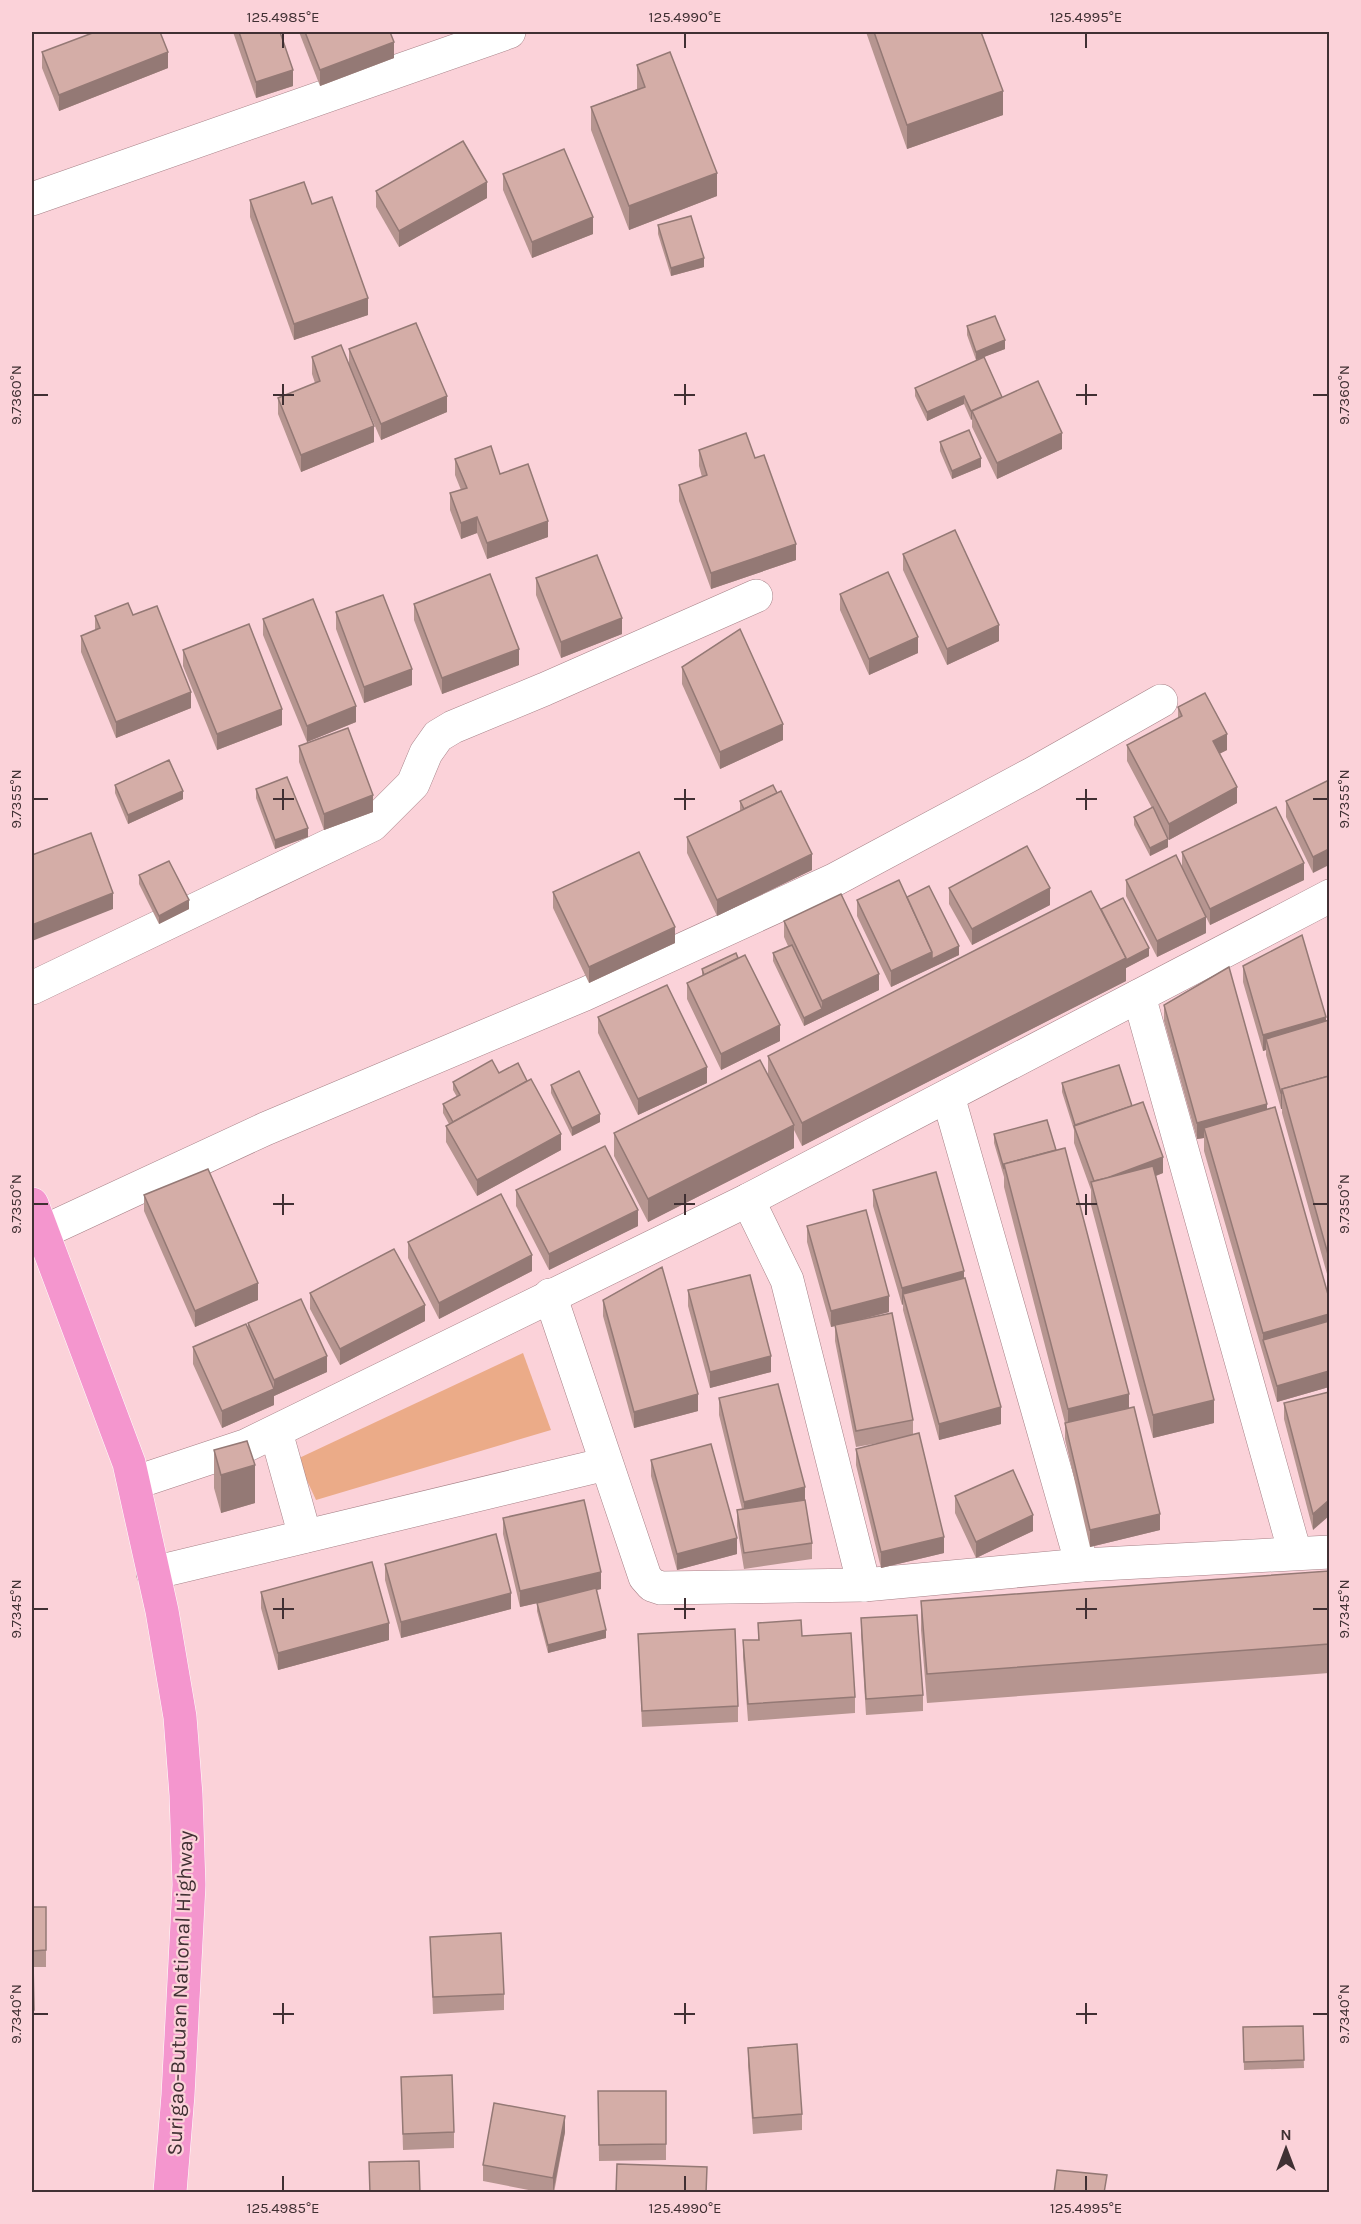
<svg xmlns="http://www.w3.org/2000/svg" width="1361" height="2224" font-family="Karla,sans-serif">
  <rect width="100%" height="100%" fill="#fbd2d9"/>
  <!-- green -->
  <polygon fill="#ebab88" points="523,1353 551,1430 316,1500 297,1459"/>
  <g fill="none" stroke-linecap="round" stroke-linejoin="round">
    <defs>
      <g id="minor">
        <polyline points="32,199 509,32"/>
        <polyline points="32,988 372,825 413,784 426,753 438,736 453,727 545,689 756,596"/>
        <polyline points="1139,996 1295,1553"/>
        <polyline points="948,1096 1082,1565"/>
        <polyline points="748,1200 787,1280 864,1585"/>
        <polyline points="43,1232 265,1129 585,994 834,880 1032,774 1161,701"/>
        <polyline points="550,1295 645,1577 652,1585 661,1588 864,1585 1082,1565 1330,1552"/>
        <polyline points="276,1432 305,1536"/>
        <polyline points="134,1483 245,1446 748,1200 1330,896"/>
        <polyline points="153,1573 606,1464"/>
      </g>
      <polyline id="trunk" points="32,1204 129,1463 162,1611 180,1717 186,1795 189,1885 178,2095 170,2192"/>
    </defs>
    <!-- minor casing -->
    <use href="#minor" stroke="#a68187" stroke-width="34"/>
    <!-- trunk casing -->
    <use href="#trunk" stroke="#fff" stroke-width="34"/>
    <!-- minor -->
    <use href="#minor" stroke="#fff" stroke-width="33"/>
    <!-- trunk -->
    <use href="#trunk" stroke="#f496ce" stroke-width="33"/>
  </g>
  <!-- wall -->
  <g fill="#b69590">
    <polygon points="233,32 280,32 293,86 256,98"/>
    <polygon points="299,32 390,32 394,58 320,86"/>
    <polygon points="866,32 981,32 1003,115 907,149"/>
    <polygon points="42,52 168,68 59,111 42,68"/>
    <polygon points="637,65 717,196 629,230 591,130 591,107 637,89"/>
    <polygon points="503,174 593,234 532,258 503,190"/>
    <polygon points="376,191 487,198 399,247 376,207"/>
    <polygon points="250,200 312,204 368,315 294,340 250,217"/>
    <polygon points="658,225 704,267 671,276 658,234"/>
    <polygon points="967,326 1005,349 976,360 967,335"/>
    <polygon points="349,349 447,412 381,440 355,380 374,442 301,472 278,414 278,398 315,383 312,374 312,357 349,365"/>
    <polygon points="915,388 1002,397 1062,449 997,479 972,427 972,419 971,420 964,404 927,421 915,396"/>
    <polygon points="940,442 981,467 952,479 940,451"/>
    <polygon points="699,450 755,458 796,560 711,589 679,501 679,485 702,477 699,466"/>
    <polygon points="455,459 500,474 548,537 487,559 477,533 461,539 450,510 450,493 461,490 455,475"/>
    <polygon points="903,554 999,641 947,665 903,570"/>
    <polygon points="536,578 622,634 561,658 536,595"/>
    <polygon points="840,594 918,653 869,675 840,610"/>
    <polygon points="414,604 519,665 442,694 414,620"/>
    <polygon points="336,612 412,685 364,703 336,629"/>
    <polygon points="133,615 191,708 116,738 81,652 81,636 95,630 95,616"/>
    <polygon points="263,619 356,722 307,742 263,635"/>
    <polygon points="183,650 282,725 217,750 183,666"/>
    <polygon points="682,667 783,740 720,769 682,684"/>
    <polygon points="1178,707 1227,750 1219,754 1237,803 1169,840 1166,834 1168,847 1150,856 1134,825 1134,817 1152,808 1127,761 1127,745 1178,718"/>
    <polygon points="299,746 373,812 324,830 299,762"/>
    <polygon points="1329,780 1313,873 1286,817 1286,801"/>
    <polygon points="115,785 183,799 128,824 115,793"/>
    <polygon points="256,789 308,837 275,849 256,798"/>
    <polygon points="740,801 812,870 717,916 687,853 687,837 740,811"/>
    <polygon points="1182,852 1304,880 1210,925 1182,868"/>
    <polygon points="139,875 189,909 159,924 139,884"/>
    <polygon points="1126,880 1206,933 1157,957 1126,896"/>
    <polygon points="949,888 1050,905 972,945 949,904"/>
    <polygon points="553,892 675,943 589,983 553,908"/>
    <polygon points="907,897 959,955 891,987 857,916 857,900"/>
    <polygon points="1101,909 1149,956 1126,968 1126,981 802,1146 794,1130 794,1148 648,1222 614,1156 614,1133 768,1074 768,1056"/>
    <polygon points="784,921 879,990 804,1026 773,961 773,953 788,946 784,937"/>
    <polygon points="1243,966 1326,1021 1329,1020 1329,1281 1282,1113 1282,1109 1281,1109 1266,1055 1266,1050 1263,1051 1243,982"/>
    <polygon points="702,969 780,1041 721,1070 687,999 687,983 702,976"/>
    <polygon points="1164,1005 1267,1110 1329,1298 1329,1387 1277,1402 1204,1151 1204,1138 1197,1139 1164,1021"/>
    <polygon points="598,1017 707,1083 638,1115 598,1033"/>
    <polygon points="499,1073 561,1150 477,1196 446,1142 446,1126 449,1124 443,1113 443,1104 457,1097 453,1090 453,1082"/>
    <polygon points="1062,1083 1132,1106 1163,1173 1156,1176 1214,1423 1153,1438 1091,1205 1091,1190 1074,1143 1074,1130 1062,1092"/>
    <polygon points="551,1085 600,1122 572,1136 551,1093"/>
    <polygon points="994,1134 1129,1408 1160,1530 1090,1547 1065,1439 1065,1423 1004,1187 1004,1177 994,1143"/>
    <polygon points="516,1190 638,1226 549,1270 516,1206"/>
    <polygon points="873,1190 964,1278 1001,1424 939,1440 903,1310 903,1304 902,1305 873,1206"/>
    <polygon points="144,1195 258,1300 195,1327 144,1211"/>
    <polygon points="807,1226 889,1312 855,1321 913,1420 913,1435 944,1553 881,1568 856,1465 856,1449 884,1442 856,1447 835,1341 835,1326 831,1327 807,1242"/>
    <polygon points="408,1242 532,1271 439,1319 408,1258"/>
    <polygon points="688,1290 771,1372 710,1388 688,1306"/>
    <polygon points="310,1293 425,1321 340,1365 310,1309"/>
    <polygon points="603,1300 698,1411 634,1428 603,1316"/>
    <polygon points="248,1323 327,1372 274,1396 274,1405 222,1428 193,1364 193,1347 248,1330"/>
    <polygon points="1329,1392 1313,1530 1284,1419 1284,1403"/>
    <polygon points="719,1398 805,1501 812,1543 812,1559 744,1569 737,1526 737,1510 742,1509 719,1415"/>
    <polygon points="214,1450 255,1503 221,1513 214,1488"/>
    <polygon points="651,1460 737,1554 677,1570 651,1476"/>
    <polygon points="955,1496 1033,1531 976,1558 955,1513"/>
    <polygon points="503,1518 601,1589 596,1590 606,1638 548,1653 537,1611 537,1603 520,1607 503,1534"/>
    <polygon points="385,1564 511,1609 401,1638 385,1580"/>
    <polygon points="1329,1571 1329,1673 927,1703 921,1630 921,1601"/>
    <polygon points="261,1592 389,1640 278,1670 261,1608"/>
    <polygon points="861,1618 923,1695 923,1711 866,1715 861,1634"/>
    <polygon points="758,1623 802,1636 855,1697 855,1713 748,1721 743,1657 743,1640 758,1640"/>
    <polygon points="638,1634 738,1706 738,1722 642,1727"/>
    <polygon points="32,1907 46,1907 46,1967 33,1967 34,2027 32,2027"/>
    <polygon points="430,1937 504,1994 504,2010 433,2014"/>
    <polygon points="1303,2026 1304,2068 1244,2070 1243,2027"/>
    <polygon points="748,2048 802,2114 802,2130 753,2134 748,2065"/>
    <polygon points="401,2077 454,2132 454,2148 403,2150"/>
    <polygon points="598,2091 666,2091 666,2160 599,2161"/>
    <polygon points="565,2132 554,2193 544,2193 483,2181 483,2165"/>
  </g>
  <!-- shaded-wall -->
  <g fill="#947975">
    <polygon points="394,42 394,58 320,86 320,70"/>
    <polygon points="168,52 168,68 59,111 59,95"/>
    <polygon points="293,70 293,86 256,98 256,82"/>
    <polygon points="1003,91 1003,115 907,149 907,125"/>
    <polygon points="717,173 717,196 629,230 629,206"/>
    <polygon points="487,182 487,198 399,247 399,231"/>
    <polygon points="593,217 593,234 532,258 532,242"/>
    <polygon points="704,258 704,267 671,276 671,268"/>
    <polygon points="368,298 368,315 294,340 294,324"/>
    <polygon points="1005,340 1005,349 976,360 976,352"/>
    <polygon points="447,396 447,412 381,440 381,424"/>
    <polygon points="964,396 964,404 927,421 927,412"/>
    <polygon points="971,411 972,411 972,419 971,420"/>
    <polygon points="374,426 374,442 301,472 301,455"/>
    <polygon points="1062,433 1062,449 997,479 997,463"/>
    <polygon points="981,458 981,467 952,479 952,471"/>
    <polygon points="477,517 477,533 461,539 461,523"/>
    <polygon points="548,521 548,537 487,559 487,543"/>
    <polygon points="796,544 796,560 711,589 711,573"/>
    <polygon points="622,618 622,634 561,658 561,642"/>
    <polygon points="999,625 999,641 947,665 947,649"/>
    <polygon points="918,637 918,653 869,675 869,659"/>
    <polygon points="519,649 519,665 442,694 442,678"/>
    <polygon points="412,669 412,685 364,703 364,687"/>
    <polygon points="191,692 191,708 116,738 116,722"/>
    <polygon points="356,706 356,722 307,742 307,726"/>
    <polygon points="282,709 282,725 217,750 217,734"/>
    <polygon points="783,724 783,740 720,769 720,752"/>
    <polygon points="1227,734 1227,750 1213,757 1213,741"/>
    <polygon points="1237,787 1237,803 1169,840 1169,824"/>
    <polygon points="183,791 183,799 128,824 128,815"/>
    <polygon points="373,795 373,812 324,830 324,814"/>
    <polygon points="308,828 308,837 275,849 275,840"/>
    <polygon points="1168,839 1168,847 1150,856 1150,848"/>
    <polygon points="1329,849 1329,865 1313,873 1313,857"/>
    <polygon points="812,854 812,870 717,916 717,900"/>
    <polygon points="1304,863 1304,880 1210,925 1210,909"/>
    <polygon points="1050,888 1050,905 972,945 972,929"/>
    <polygon points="113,893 113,909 32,941 32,925"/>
    <polygon points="189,900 189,909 159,924 159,916"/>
    <polygon points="1206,917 1206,933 1157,957 1157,941"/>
    <polygon points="675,927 675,943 589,983 589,967"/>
    <polygon points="959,946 959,955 891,987 891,971 932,952"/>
    <polygon points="1149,948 1149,956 1126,968 1126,981 802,1146 802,1123 1126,958"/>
    <polygon points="879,974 879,990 804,1026 804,1018 822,1009 822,1001"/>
    <polygon points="1326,1017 1326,1033 1266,1039 1266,1050 1263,1051 1263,1035"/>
    <polygon points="780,1025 780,1041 721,1070 721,1054"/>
    <polygon points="707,1067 707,1083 638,1115 638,1099"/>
    <rect x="1281" y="1093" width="1" height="16"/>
    <polygon points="1267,1104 1267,1120 1204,1128 1204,1138 1197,1139 1197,1123"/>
    <polygon points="600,1114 600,1122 572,1136 572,1128"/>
    <polygon points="794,1125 794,1148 648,1222 648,1199"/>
    <polygon points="561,1134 561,1150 477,1196 477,1180"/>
    <polygon points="1163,1157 1163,1173 1096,1198 1095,1182"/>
    <polygon points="638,1210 638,1226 549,1270 549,1254"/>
    <polygon points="532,1255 532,1271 439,1319 439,1303"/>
    <polygon points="964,1271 964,1287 903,1294 903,1304 902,1305 902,1288"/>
    <polygon points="258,1283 258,1300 195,1327 195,1311"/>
    <polygon points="889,1296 889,1312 831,1327 831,1311"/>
    <polygon points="425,1305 425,1321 340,1365 340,1349"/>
    <polygon points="1329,1314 1329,1337 1263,1340 1263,1356 1263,1333"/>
    <polygon points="327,1356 327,1372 274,1396 274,1380"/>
    <polygon points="771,1356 771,1372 710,1388 710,1372"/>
    <polygon points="1329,1371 1329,1387 1277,1402 1277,1386"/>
    <polygon points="274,1389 274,1405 222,1428 222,1411"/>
    <polygon points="698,1394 698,1411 634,1428 634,1412"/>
    <polygon points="1129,1394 1129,1417 1068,1432 1068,1409"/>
    <polygon points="1214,1400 1214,1423 1153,1438 1153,1415"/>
    <polygon points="1001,1407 1001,1424 939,1440 939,1424"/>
    <polygon points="255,1465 255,1503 221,1513 221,1475"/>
    <polygon points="805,1487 805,1503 744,1518 744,1502"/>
    <polygon points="1329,1500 1329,1516 1313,1530 1313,1514"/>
    <polygon points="1160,1514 1160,1530 1090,1547 1090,1530"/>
    <polygon points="1033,1515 1033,1531 976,1558 976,1542"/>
    <polygon points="944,1537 944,1553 881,1568 881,1552"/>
    <polygon points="737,1538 737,1554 677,1570 677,1554"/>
    <polygon points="601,1572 601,1589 520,1607 520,1591"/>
    <polygon points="511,1593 511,1609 401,1638 401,1622"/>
    <polygon points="389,1623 389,1640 278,1670 278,1653"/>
    <polygon points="606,1630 606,1638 548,1653 548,1645"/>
    <polygon points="565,2116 565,2132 553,2193 553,2178"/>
  </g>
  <!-- building -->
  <g fill="#d4ada7" stroke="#947975" stroke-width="1.5">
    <polygon points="95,32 160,32 168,52 59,95 42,52"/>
    <polygon points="239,32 280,32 293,70 256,82"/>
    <polygon points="305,32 390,32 394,42 320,70"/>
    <polygon points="874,32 981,32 1003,91 907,125"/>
    <polygon points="670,52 717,173 629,206 591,107 645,87 637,65"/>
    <polygon points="463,141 487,182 399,231 376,191"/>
    <polygon points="564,149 593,217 532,242 503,174"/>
    <polygon points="304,182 312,204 332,197 368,298 294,324 250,200"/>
    <polygon points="691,216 704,258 671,268 658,225"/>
    <polygon points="995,316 1005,340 976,352 967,326"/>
    <polygon points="416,323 447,396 381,424 349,349"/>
    <polygon points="341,345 374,426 301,455 278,398 320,381 312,357"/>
    <polygon points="984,357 1002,397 971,411 964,396 927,412 915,388"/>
    <polygon points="1038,381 1062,433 997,463 972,411"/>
    <polygon points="969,430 981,458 952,471 940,442"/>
    <polygon points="746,433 755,458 764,455 796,544 711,573 679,485 707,475 699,450"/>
    <polygon points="491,446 500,474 528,464 548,521 487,543 477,517 461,523 450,493 467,488 455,459"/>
    <polygon points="955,530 999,625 947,649 903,554"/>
    <polygon points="597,555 622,618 561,642 536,578"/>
    <polygon points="888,572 918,637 869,659 840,594"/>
    <polygon points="490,574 519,649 442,678 414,604"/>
    <polygon points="383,595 412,669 364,687 336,612"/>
    <polygon points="313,599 356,706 307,726 263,619"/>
    <polygon points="128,603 133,615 157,606 191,692 116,722 81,636 100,628 95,616"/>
    <polygon points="249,624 282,709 217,734 183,650"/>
    <polygon points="740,629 783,724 720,752 682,667"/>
    <polygon points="1205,693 1227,734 1213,741 1237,787 1169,824 1127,745 1182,716 1178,707"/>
    <polygon points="348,728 373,795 324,814 299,746"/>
    <polygon points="169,760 183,791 128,815 115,785"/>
    <polygon points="287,777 308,828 275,840 256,789"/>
    <polygon points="1329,780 1329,849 1313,857 1286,801"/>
    <polygon points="773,785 777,793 744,809 740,801"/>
    <polygon points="781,791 812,854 717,900 687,837"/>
    <polygon points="1153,807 1168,839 1150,848 1134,817"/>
    <polygon points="1276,807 1304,863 1210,909 1182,852"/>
    <polygon points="91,833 113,893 32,925 32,855"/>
    <polygon points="1027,846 1050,888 972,929 949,888"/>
    <polygon points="639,852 675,927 589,967 553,892"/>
    <polygon points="1176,855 1206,917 1157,941 1126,880"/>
    <polygon points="169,861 189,900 159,916 139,875"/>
    <polygon points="899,880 932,952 891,971 857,900"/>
    <polygon points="929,886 959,946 932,959 932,952 907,897"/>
    <polygon points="1091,891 1126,958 802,1123 768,1056"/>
    <polygon points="841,894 879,974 822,1001 784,921"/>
    <polygon points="1123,898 1149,948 1126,960 1126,958 1101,909"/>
    <polygon points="1302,935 1326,1017 1263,1035 1243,966"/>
    <polygon points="792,945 822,1009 804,1018 773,953"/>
    <polygon points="736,953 738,958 704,975 702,969"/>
    <polygon points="745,955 780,1025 721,1054 687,983"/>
    <polygon points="1229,967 1267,1104 1197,1123 1164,1005"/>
    <polygon points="667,985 707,1067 638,1099 598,1017"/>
    <polygon points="1329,1020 1329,1076 1282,1089 1282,1093 1281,1093 1266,1039"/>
    <polygon points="492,1060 499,1073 518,1063 527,1081 453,1122 443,1104 460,1095 453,1082"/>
    <polygon points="760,1060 794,1125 648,1199 614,1133"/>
    <polygon points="1119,1065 1132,1106 1075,1125 1062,1083"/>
    <polygon points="579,1071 600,1114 572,1128 551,1085"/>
    <polygon points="1329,1076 1329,1258 1282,1089"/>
    <polygon points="531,1079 561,1134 477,1180 446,1126"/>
    <polygon points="1143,1102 1163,1157 1107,1178 1094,1181 1074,1126"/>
    <polygon points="1275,1107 1329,1298 1329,1314 1263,1333 1204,1128"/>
    <polygon points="1047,1120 1056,1150 1004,1164 1004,1169 994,1134"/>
    <polygon points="605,1146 638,1210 549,1254 516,1190"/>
    <polygon points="1065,1148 1129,1394 1068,1409 1004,1164"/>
    <polygon points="1153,1166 1214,1400 1153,1415 1091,1182"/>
    <polygon points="208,1169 258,1283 195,1311 144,1195"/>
    <polygon points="936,1172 964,1271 902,1288 873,1190"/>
    <polygon points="501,1194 532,1255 439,1303 408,1242"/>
    <polygon points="866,1210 889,1296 831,1311 807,1226"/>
    <polygon points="394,1249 425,1305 340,1349 310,1293"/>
    <polygon points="662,1267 698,1394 634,1412 603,1300"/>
    <polygon points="750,1275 771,1356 710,1372 688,1290"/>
    <polygon points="965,1278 1001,1407 939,1424 903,1294"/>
    <polygon points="301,1299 327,1356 274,1380 248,1323"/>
    <polygon points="892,1313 913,1420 856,1431 835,1325"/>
    <polygon points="1329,1321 1329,1371 1277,1386 1263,1340"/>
    <polygon points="246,1324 274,1389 222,1411 193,1347"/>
    <polygon points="778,1384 805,1487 744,1502 719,1398"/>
    <polygon points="1329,1392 1329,1500 1313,1514 1284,1403"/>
    <polygon points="1134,1407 1160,1514 1090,1530 1065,1423"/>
    <polygon points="919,1433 944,1537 881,1552 856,1449"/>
    <polygon points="247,1441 255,1465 221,1475 214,1450"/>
    <polygon points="711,1444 737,1538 677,1554 651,1460"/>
    <polygon points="1013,1470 1033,1515 976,1542 955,1496"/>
    <polygon points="584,1500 601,1572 520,1591 503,1518"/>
    <polygon points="805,1500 812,1543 744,1553 737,1510"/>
    <polygon points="496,1534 511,1593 401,1622 385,1564"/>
    <polygon points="372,1562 389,1623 278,1653 261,1592"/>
    <polygon points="1329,1571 1329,1644 927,1674 921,1601"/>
    <polygon points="596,1588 606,1630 548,1645 537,1603"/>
    <polygon points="917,1615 923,1695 866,1699 861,1618"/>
    <polygon points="801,1620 802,1636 851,1633 855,1697 748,1704 743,1640 759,1640 758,1623"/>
    <polygon points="735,1629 738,1706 642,1711 638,1634"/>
    <polygon points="32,1907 46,1907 46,1950 32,1951"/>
    <polygon points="501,1933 504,1994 433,1997 430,1937"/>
    <polygon points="32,1961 33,1961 34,2010 32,2010"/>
    <polygon points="1303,2026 1304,2060 1244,2062 1243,2027"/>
    <polygon points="797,2044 802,2114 753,2118 748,2048"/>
    <polygon points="452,2075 454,2132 403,2134 401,2077"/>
    <polygon points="598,2091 666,2091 666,2144 599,2145"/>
    <polygon points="494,2103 565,2116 553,2178 483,2165"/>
    <polygon points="419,2161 420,2193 370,2193 369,2162"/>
    <polygon points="617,2164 707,2167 706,2193 616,2193"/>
    <polygon points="1057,2170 1107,2175 1104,2193 1054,2193"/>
  </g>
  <!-- ticks -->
  <path fill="none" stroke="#403033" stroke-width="2" d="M283,33V48M685,33V48M1086,33V48M283,384V405M685,384V405M1086,384V405M33,395H48M273,395H294M674,395H695M1076,395H1097M1313,395H1328M283,789V810M685,789V810M1086,789V810M33,799H48M273,799H294M674,799H695M1076,799H1097M1313,799H1328M283,1194V1215M685,1194V1215M1086,1194V1215M33,1204H48M273,1204H294M674,1204H695M1076,1204H1097M1313,1204H1328M283,1598V1619M685,1598V1619M1086,1598V1619M33,1609H48M273,1609H294M674,1609H695M1076,1609H1097M1313,1609H1328M283,2003V2024M685,2003V2024M1086,2003V2024M33,2014H48M273,2014H294M674,2014H695M1076,2014H1097M1313,2014H1328M283,2176V2191M685,2176V2191M1086,2176V2191"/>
  <g text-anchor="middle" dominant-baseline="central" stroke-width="4.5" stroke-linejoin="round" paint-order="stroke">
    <!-- street labels -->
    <g font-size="21" fill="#403033" stroke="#fbd2d9">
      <text transform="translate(180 1993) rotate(-88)">Surigao-Butuan National Highway</text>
    </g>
  </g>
  <!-- border -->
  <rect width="1361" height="2224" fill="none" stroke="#fbd2d9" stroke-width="66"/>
  <!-- north arrow -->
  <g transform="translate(1286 2149)" stroke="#fbd2d9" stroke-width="4.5" paint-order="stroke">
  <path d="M0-4.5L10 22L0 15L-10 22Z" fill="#403033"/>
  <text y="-9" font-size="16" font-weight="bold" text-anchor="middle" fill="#403033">N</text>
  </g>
  <rect x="33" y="33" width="1295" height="2158" fill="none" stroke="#403033" stroke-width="2"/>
  <g font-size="15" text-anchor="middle" fill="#403033">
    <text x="283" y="22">125.4985°E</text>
    <text x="685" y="22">125.4990°E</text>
    <text x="1086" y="22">125.4995°E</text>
    <text transform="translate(16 395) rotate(-90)" y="5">9.7360°N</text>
    <text transform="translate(1344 395) rotate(-90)" y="5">9.7360°N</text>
    <text transform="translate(16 799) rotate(-90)" y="5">9.7355°N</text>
    <text transform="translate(1344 799) rotate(-90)" y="5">9.7355°N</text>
    <text transform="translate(16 1204) rotate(-90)" y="5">9.7350°N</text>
    <text transform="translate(1344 1204) rotate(-90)" y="5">9.7350°N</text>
    <text transform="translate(16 1609) rotate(-90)" y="5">9.7345°N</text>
    <text transform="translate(1344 1609) rotate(-90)" y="5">9.7345°N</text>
    <text transform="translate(16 2014) rotate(-90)" y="5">9.7340°N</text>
    <text transform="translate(1344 2014) rotate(-90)" y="5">9.7340°N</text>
    <text x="283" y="2213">125.4985°E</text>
    <text x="685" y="2213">125.4990°E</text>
    <text x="1086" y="2213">125.4995°E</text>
  </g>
</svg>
